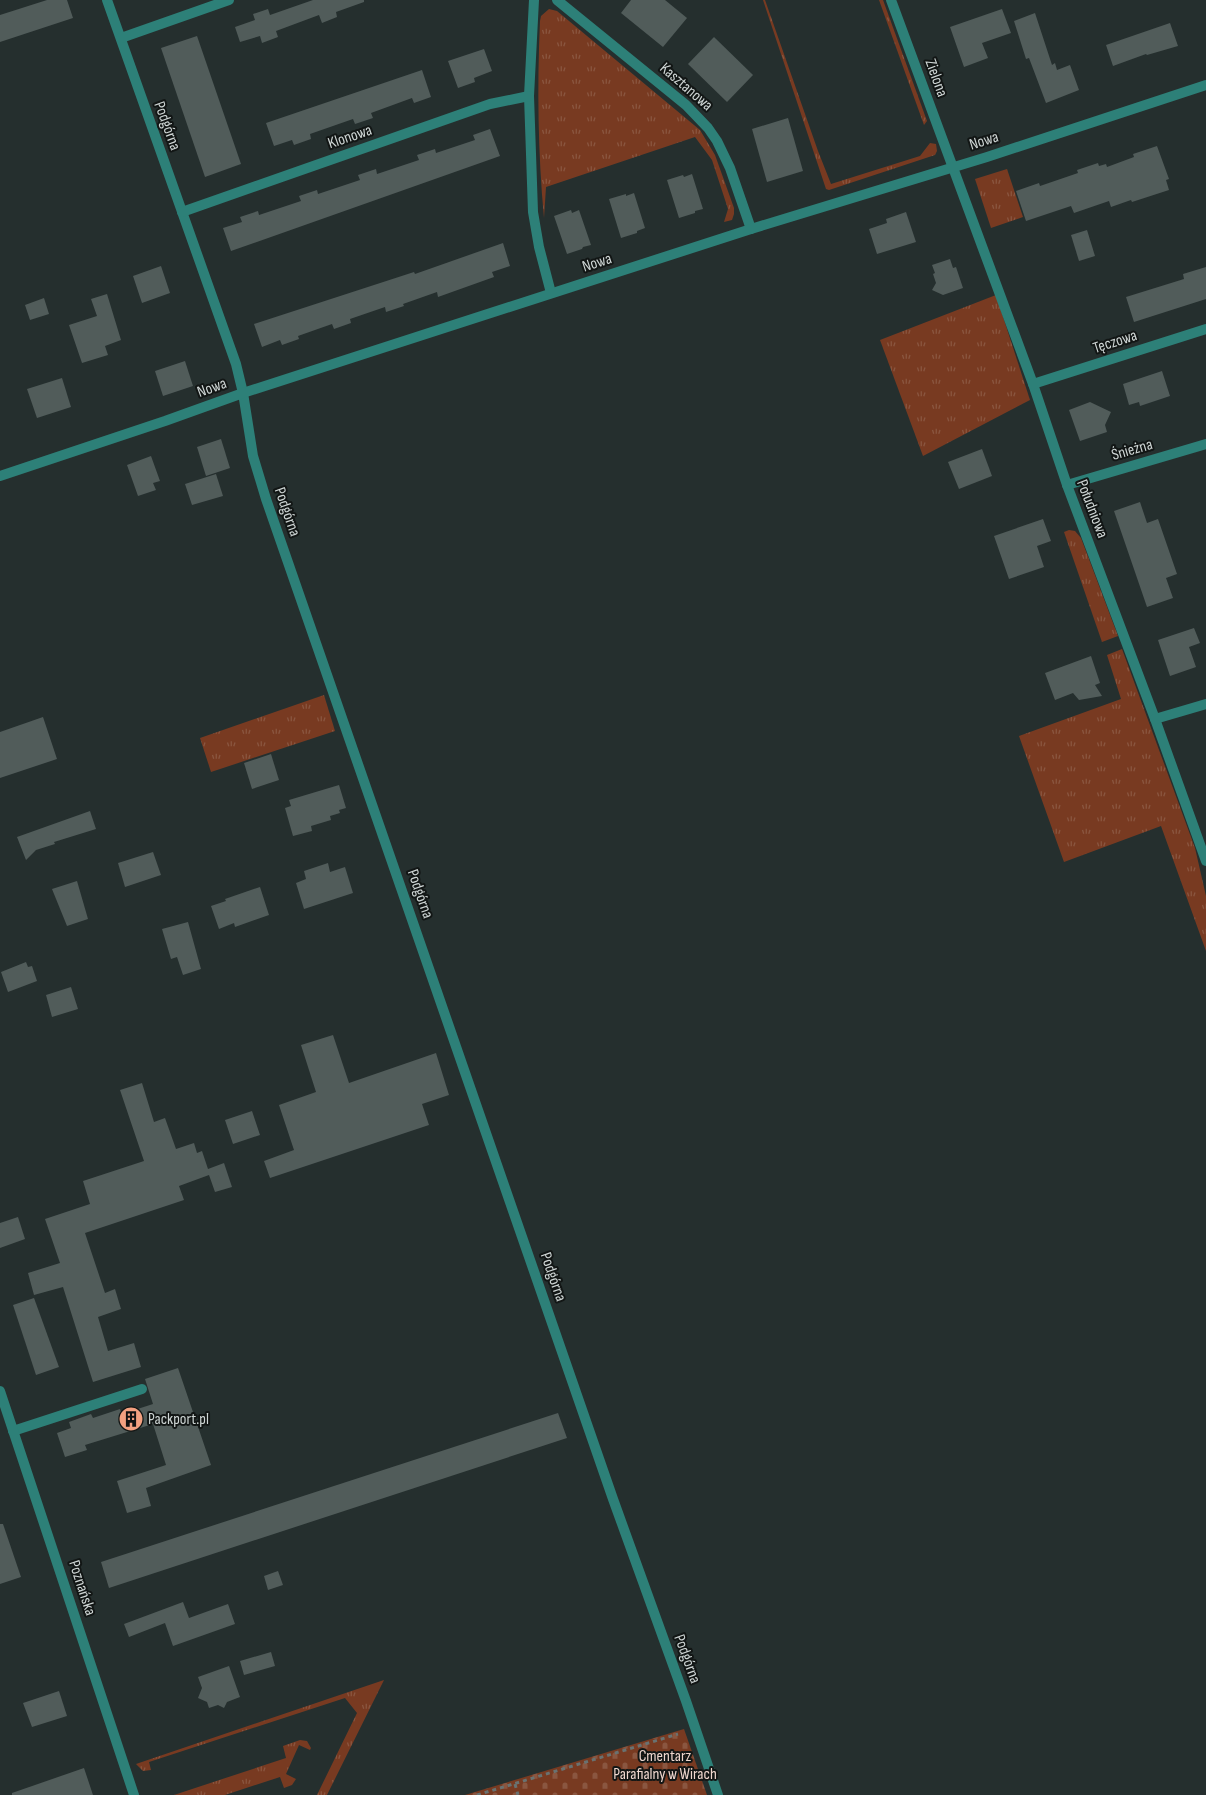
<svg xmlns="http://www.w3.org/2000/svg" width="1206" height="1795" font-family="'Sofia Sans Condensed',sans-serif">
  <defs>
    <pattern id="grass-tufts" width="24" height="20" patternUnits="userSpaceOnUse" patternTransform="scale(1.25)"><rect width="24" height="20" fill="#783a21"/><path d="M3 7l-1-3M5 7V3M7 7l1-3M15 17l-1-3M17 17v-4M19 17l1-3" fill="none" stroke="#8a5640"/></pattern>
    <pattern id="cemetery-stones" width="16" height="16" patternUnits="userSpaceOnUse" patternTransform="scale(1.25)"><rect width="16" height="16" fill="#783a21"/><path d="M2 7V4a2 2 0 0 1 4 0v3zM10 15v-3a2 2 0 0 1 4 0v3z" fill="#8a5640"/></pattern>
  </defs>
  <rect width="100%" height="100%" fill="#252f2e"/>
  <!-- grass -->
  <g fill="url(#grass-tufts)">
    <polygon points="763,0 765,0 818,151 831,184 920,156 930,143 936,144 937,151 935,155 829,190 826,189"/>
    <polygon points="879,0 883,0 927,121 924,125"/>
    <path d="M549,9L557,11L700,130L715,155L734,208V214L732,220L724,222L728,209L712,160L695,137L546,187L544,218C538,153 537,87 540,21L541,16Z"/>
    <polygon points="1007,169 1023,217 991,228 975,179"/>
    <polygon points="996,295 1030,400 923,456 880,340"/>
    <polygon points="1069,530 1075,531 1081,538 1118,636 1102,642 1064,532"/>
    <polygon points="1122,649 1195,848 1206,896 1206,951 1161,826 1064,862 1019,736 1121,699 1107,655"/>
    <polygon points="324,695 335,731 211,772 200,738"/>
    <polygon points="384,1680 327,1795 317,1795 357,1713 345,1698 149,1762 151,1770 143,1771 136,1764"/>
    <polygon points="300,1740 307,1741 311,1748 310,1750 299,1745 286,1774 296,1779 292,1785 284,1788 280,1777 225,1795 174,1795 286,1758 283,1746"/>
  </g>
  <!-- cemetery -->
  <polygon fill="url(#cemetery-stones)" points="684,1729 707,1795 465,1795"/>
  <!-- building -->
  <g fill="#515c5a">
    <polygon points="47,0 67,0 73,18 0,42 0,15"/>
    <polygon points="313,0 364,0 364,2 336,12 337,17 322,23 319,15 276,31 278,37 262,43 260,36 240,42 235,27 255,20 253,14 268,9 270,15"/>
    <polygon points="631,0 665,0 687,18 663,47 621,13"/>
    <polygon points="1002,9 1011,33 982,43 988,58 964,67 950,27"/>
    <polygon points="1035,13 1052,65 1055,63 1057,70 1070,65 1079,90 1046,103 1029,58 1026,59 1014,21"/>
    <polygon points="1170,23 1178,46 1147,55 1146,54 1113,66 1106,45"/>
    <polygon points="197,36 241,164 205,177 161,48"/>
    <polygon points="714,37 753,75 727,102 688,64"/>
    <polygon points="484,49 492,71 474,78 475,82 458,88 448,61"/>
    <polygon points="422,70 431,97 414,103 412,98 371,113 373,118 355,124 353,119 310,134 311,139 294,145 292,140 274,146 266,123"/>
    <polygon points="788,118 803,171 767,182 752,129"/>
    <polygon points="490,129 500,156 231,251 223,228 242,222 240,217 258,211 259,215 301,201 299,196 317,190 318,194 360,180 358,175 376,169 377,174 419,160 417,155 435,149 436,153 475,140 473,135"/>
    <polygon points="1157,146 1169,179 1166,180 1169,190 1132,202 1131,200 1111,207 1109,201 1074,213 1071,206 1026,221 1016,191 1039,183 1040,186 1078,173 1077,170 1098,163 1099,166 1106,164 1107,167 1134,157 1133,154"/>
    <polygon points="692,174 703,209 695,211 695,213 679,218 667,180 683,175 684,177"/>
    <polygon points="634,193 645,228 637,231 637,233 621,238 609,199 626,194 626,196"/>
    <polygon points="571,210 572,213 579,210 591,245 583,247 582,249 567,254 554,216"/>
    <polygon points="906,212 916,242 877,254 869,229 887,223 886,219"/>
    <polygon points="1087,230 1095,256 1079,261 1071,235"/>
    <polygon points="503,243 510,266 492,272 494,277 438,297 437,292 403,304 404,306 386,312 385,307 350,319 351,323 334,329 332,324 298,336 299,339 282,345 280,340 262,347 254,324 414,272 415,274"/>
    <polygon points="950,259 953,268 956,267 963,288 943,295 932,290 936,283 933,274 935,273 932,265"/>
    <polygon points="161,266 170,293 142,303 133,276"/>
    <polygon points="1206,267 1206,299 1134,322 1126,297 1184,279 1183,274"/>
    <polygon points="107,294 121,340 105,346 108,355 82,363 69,325 97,316 91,299"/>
    <polygon points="44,298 49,314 30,320 25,305"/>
    <polygon points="185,361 193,386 163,396 155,371"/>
    <polygon points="1162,371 1170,396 1140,406 1139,402 1129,405 1123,384"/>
    <polygon points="62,378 71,407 37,418 27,389"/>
    <polygon points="1090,402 1111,412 1105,425 1107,432 1080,441 1069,410"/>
    <polygon points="221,439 230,468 206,476 197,447"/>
    <polygon points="982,449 992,476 959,489 948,462"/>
    <polygon points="151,456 160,481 153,483 156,490 138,496 127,465"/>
    <polygon points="216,474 223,496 192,505 185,484"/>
    <polygon points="1140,502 1147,523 1158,519 1177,574 1166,578 1173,598 1147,607 1114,511"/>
    <polygon points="1043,519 1051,541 1037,546 1044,567 1009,579 994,536"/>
    <polygon points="1194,628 1200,643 1189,647 1196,667 1170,676 1158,640"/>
    <polygon points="1091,656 1100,683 1095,685 1102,696 1079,700 1073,693 1055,700 1045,673"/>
    <polygon points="43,717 57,759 0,778 0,732"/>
    <polygon points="271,754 279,780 252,789 244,763"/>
    <polygon points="339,785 346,808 339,810 340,813 330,816 331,820 311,826 312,831 293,836 285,808 291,806 289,800"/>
    <polygon points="90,811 96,829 54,842 55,844 36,850 26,860 17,837"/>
    <polygon points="153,852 161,875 125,887 118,863"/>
    <polygon points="328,863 330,872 345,867 353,893 304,909 296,883 306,879 304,871"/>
    <polygon points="77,881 88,919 67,926 52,889"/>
    <polygon points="260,887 269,915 235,927 234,923 219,929 211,906 226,901 225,899"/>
    <polygon points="188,922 201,969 183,975 177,957 171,959 162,929"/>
    <polygon points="26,962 28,967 32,966 37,981 8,992 1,972"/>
    <polygon points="71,987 78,1009 52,1017 46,995"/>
    <polygon points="333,1035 349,1083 436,1053 449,1095 422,1104 429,1125 270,1178 264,1161 294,1150 279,1105 316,1092 301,1045"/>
    <polygon points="142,1083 154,1122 165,1118 176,1149 194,1143 197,1153 202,1151 208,1169 224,1163 232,1187 215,1192 209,1175 179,1186 184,1200 85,1233 105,1293 115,1289 121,1309 98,1317 108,1351 134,1343 141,1367 93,1382 63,1287 34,1295 28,1273 60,1263 45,1219 90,1204 83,1181 144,1161 120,1090"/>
    <polygon points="252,1111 260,1135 233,1144 225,1120"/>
    <polygon points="18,1217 25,1239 0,1248 0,1223"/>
    <polygon points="34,1298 59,1367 36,1375 13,1305"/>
    <polygon points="178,1368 211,1465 146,1488 151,1506 127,1513 117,1481 166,1465 153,1424 85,1445 87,1450 65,1457 57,1433 71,1428 69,1422 91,1414 93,1418 120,1409 122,1414 153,1404 145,1379"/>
    <polygon points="558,1413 567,1438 109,1588 101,1562"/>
    <polygon points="0,1524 3,1524 21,1577 0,1584"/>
    <polygon points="278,1571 283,1585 268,1590 264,1576"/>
    <polygon points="183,1602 189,1618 228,1604 235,1624 173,1646 165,1623 129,1637 124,1624"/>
    <polygon points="271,1652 275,1666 244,1675 240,1661"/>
    <polygon points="229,1666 240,1697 227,1702 224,1708 218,1705 209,1708 207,1702 198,1698 202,1688 198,1677"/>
    <polygon points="59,1691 67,1716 32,1727 23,1703"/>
    <polygon points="84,1768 93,1795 12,1795 12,1793"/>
  </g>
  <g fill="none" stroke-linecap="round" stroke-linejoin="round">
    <!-- path -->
    <g stroke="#697271" stroke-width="3" stroke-dasharray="4 4" stroke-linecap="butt">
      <polyline points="515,1784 518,1795"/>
      <polyline points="477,1795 678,1734"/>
    </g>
    <!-- service -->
    <polyline stroke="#2d8078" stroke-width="10" points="13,1431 142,1389"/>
    <!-- minor -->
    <g stroke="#2d8078" stroke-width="10">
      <polyline points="107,0 236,364 243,393 253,456 266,499 613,1499 686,1701 718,1795"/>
      <polyline points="534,0 529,96 533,212 539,247 551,293"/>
      <polyline points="557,0 686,105 708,128 717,141 730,168 751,229"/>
      <polyline points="891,0 1033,384 1067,485 1155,719 1206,861"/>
      <polyline points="121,38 229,0"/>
      <polyline points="182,212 490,104 529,96"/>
      <polyline points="1033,384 1206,329"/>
      <polyline points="0,476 165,421 243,393 751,229 987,157 1206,85"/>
      <polyline points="1067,485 1206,444"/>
      <polyline points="1155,719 1206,704"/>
      <polyline points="0,1391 134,1795"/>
    </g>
  </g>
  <!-- icons -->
  <defs>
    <symbol id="building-disc" viewBox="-11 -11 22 22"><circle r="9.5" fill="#f2a080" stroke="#121615"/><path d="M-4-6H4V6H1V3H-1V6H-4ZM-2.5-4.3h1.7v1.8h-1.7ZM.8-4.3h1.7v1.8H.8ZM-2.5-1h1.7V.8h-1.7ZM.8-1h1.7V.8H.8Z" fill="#111"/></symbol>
  </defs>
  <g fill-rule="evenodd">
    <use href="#building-disc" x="117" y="1405" width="28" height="28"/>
  </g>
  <g text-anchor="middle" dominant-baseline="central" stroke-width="4" stroke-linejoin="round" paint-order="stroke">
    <!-- street labels -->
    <g font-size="16" fill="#cfd6d5" stroke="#121615">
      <text transform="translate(936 78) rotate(70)">Zielona</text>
      <text transform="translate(686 87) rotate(41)">Kasztanowa</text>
      <text transform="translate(167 126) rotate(70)">Podgórna</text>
      <text transform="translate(350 137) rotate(-19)">Klonowa</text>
      <text transform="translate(984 141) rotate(-17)">Nowa</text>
      <text transform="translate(597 263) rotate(-18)">Nowa</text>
      <text transform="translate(1115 342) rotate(-18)">Tęczowa</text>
      <text transform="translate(212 388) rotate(-20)">Nowa</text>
      <text transform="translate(1132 450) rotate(-16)">Śnieżna</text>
      <text transform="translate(1092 509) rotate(69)">Południowa</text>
      <text transform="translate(287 512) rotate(71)">Podgórna</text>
      <text transform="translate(420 894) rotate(71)">Podgórna</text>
      <text transform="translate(553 1277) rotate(71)">Podgórna</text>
      <text transform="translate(82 1588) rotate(72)">Poznańska</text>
      <text transform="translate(687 1659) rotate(70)">Podgórna</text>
    </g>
    <!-- poi labels -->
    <g font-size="16" fill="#cfd6d5" stroke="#121615" text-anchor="start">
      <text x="148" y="1419">Packport.pl</text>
    </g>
    <!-- park labels -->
    <g font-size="16" fill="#efd7ce" stroke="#121615">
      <text x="665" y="1756">Cmentarz<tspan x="665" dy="18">Parafialny w Wirach</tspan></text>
    </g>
  </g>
</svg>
